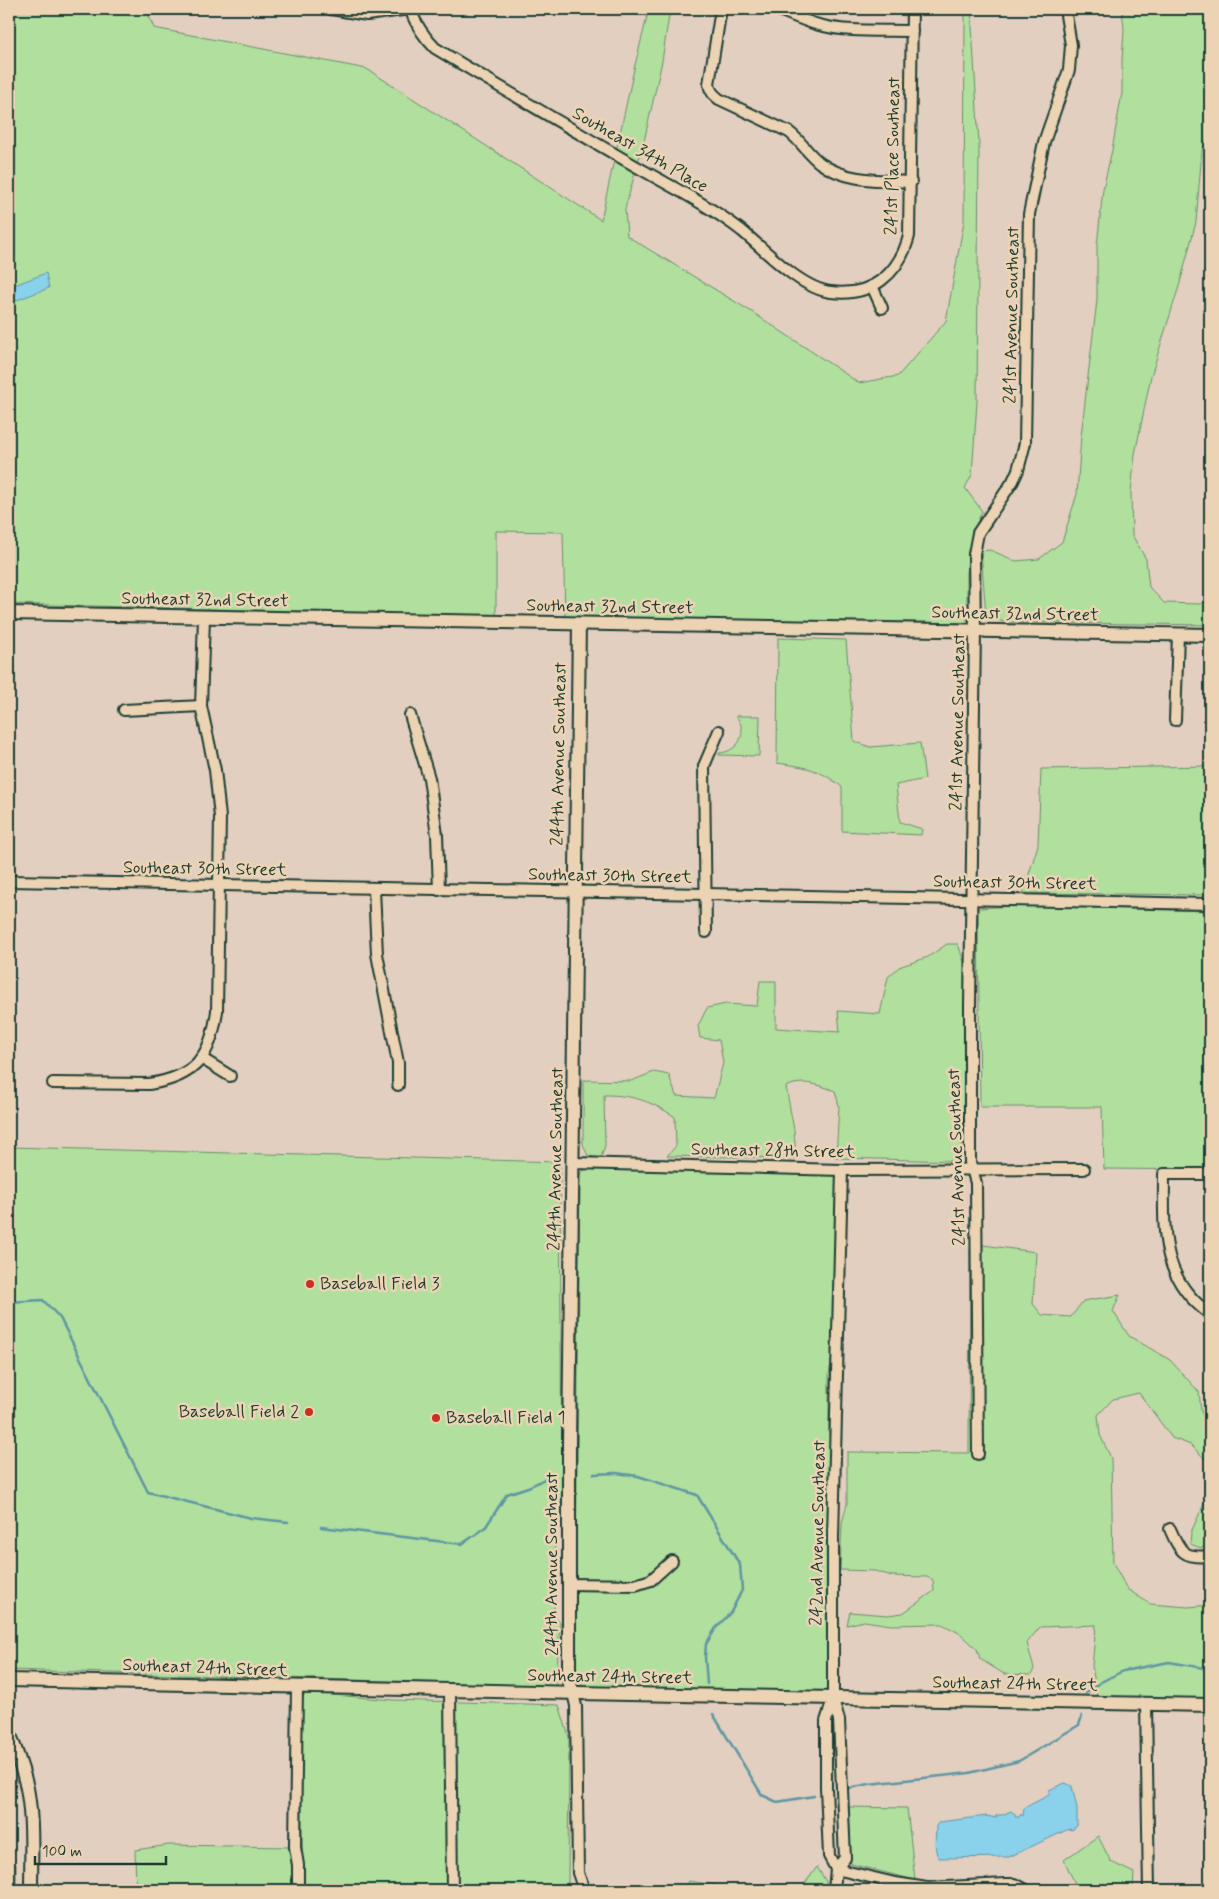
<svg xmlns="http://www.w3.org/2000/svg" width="1219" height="1899" font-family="Mynerve,sans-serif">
  <rect width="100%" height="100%" fill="#e3cfc0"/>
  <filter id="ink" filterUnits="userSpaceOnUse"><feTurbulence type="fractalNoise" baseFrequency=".02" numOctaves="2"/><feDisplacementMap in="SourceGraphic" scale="10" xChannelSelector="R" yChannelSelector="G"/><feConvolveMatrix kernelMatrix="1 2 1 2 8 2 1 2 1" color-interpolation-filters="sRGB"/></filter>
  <g filter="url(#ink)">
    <!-- green -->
    <g fill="#b0df9e" stroke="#688e69">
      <polygon points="9,9 146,9 154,28 367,69 601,220 634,69 649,9 670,9 662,61 645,137 625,209 627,236 752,312 859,383 898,376 946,321 964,221 965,9 971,9 979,144 977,402 972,475 965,488 982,511 971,537 967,568 967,623 565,617 563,532 496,531 496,616 9,604"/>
      <polygon points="1122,9 1210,9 1210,133 1202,150 1196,222 1180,283 1151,376 1135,454 1131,492 1132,535 1146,559 1149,587 1164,603 1200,604 1210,599 1210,625 1004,622 986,616 981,551 990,550 1016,561 1039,559 1062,542 1077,494 1081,436 1097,300 1097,246 1103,189 1112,150 1122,93 1122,60 1124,30"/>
      <path d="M778,638L846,640L854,741L870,747L920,743L925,779L896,785L900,822L922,829L921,835L842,831V787C818,768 806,767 777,763Z"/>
      <path d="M736,716H760L759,756L719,755V753C739,752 749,732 736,716Z"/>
      <polygon points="1210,766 1210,895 1023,893 1038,845 1041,769"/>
      <polygon points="1015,906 1210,911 1210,1170 1104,1169 1102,1107 980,1107 978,908"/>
      <path d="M947,944H958L965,965L964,1134L957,1161L836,1158L839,1106L835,1091C820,1085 801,1079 786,1087L794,1130L796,1158L667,1156L676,1146L675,1117C651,1101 633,1095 604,1095L605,1145L601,1158L588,1156L583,1144V1080L631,1081L654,1072L669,1075L676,1096L714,1098L723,1063L719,1040L700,1038L698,1026L707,1008L726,1004L757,1006L760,981H776V1028L840,1032L838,1011L880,1014L888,977L899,967L928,957Z"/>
      <polygon points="9,1147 560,1162 562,1505 556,1499 555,1500 554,1614 560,1622 556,1686 9,1670"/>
      <path d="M599,1168L833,1174L837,1179L834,1345L829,1374V1436L832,1441L829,1687L826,1690L820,1693L586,1688C577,1683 576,1678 575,1669L580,1176L581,1172L587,1169Z"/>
      <polygon points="983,1245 1036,1252 1033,1304 1042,1315 1071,1317 1083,1301 1120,1295 1113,1311 1129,1336 1170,1360 1199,1392 1201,1411 1207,1425 1210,1428 1210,1464 1191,1445 1172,1438 1139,1393 1113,1399 1098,1415 1100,1435 1111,1458 1113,1563 1127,1589 1150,1604 1188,1607 1210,1605 1210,1699 1097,1696 1092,1666 1096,1625 1040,1627 1027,1643 1034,1669 1031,1675 1004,1674 980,1659 977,1649 961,1634 942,1624 891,1625 864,1621 847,1625 850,1612 888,1615 903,1613 934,1591 933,1580 927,1577 892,1576 875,1571 840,1570 842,1523 847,1504 847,1452 969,1453 970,1249"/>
      <polygon points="1210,1486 1210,1546 1201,1548 1190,1544 1191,1532 1209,1493"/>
      <polygon points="310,1693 393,1700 559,1705 569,1737 568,1890 303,1890 300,1700 304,1695"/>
      <polygon points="849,1807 907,1808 915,1880 851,1864"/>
      <polygon points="1098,1836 1111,1862 1134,1873 1133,1890 1078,1890 1064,1860"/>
      <polygon points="169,1845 289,1847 294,1863 294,1890 136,1890 135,1850"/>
      <rect x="9" y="1865" width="7" height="25"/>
      <polygon points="817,1867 827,1883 826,1890 800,1890"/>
      <polygon points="689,1881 716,1885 717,1890 683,1890"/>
    </g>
    <!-- water -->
    <g fill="#8ad1ec" stroke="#5f96a2">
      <polygon points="46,273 49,288 9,303 9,287"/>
      <path d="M1065,1783L1072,1786L1077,1808V1826L1072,1830L1069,1829L1009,1857L939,1858C933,1850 936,1836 936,1826L939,1822L987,1816L996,1818V1815H1002L1011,1811L1015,1814V1817H1019L1021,1814L1023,1816L1024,1808L1049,1795V1790Z"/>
    </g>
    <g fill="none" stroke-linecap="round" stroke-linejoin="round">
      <!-- stream -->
      <g stroke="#5f96a2" stroke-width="2.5">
        <polyline points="9,1302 43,1300 60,1318 148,1492 251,1518 288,1522"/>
        <polyline points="594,1474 616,1473 638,1476 697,1495 740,1565 742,1590 731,1612 716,1628 706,1644 705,1657 707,1684"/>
        <polyline points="321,1527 462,1544 485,1528 507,1494 531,1486 552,1475"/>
        <polyline points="1086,1693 1101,1682 1123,1671 1169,1662 1210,1669"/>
        <polyline points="713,1714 762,1795 777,1802 814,1796"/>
        <polyline points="850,1788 869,1784 969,1773 1019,1761 1079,1725 1082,1716"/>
      </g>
      <defs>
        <g id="minor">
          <polyline points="331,9 367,15 410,9"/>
          <path d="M410,9C416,25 423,36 435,48C498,86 561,123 625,160C664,183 706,203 742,231C765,250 801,289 831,292C872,297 899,274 909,236L912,9"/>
          <path d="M721,9L709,84C710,91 713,94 719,99L789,132C801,141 808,154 820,163C847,182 879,180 911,182"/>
          <path d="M776,9C790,14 804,21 819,25C849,33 881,30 912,31"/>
          <polyline points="872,286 882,308"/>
          <polyline points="124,710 201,706"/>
          <polyline points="410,715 429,778 437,835 439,890"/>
          <polyline points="1175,720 1178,634"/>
          <path d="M9,881C409,890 810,894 1210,904"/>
          <polyline points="374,889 377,954 398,1063 398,1085"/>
          <polyline points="706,932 704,766 719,731"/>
          <polyline points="201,1058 230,1076"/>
          <path d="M53,1083L149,1084C196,1077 211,1056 217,1011L220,817L215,770L201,706L204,618"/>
          <polyline points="574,1163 842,1170 1084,1169"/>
          <path d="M1210,1174H1164C1164,1229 1159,1278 1210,1314"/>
          <polyline points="978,1454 976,1183 970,1162 970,1006 975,631 974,554 978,533 1013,481 1018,470 1025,443 1029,214 1044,142 1069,70 1071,45 1065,9"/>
          <path d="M1170,1529C1180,1552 1184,1559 1210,1556"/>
          <polyline points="569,1584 635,1585 651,1580 672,1561"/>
          <polyline points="297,1688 295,1847 298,1865 298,1890"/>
          <polyline points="450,1691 452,1890"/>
          <polyline points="573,1693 576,1706 578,1873 584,1890"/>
          <polyline points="833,1700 826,1721 826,1787 829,1856 836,1869 834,1890"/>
          <polyline points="1146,1703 1149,1890"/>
          <polyline points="836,1869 845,1858 839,1720 833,1699 833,1537 842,1170"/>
          <polyline points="836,1869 895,1883 927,1888 1006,1884 1015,1884 1026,1890"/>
        </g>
        <g id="tertiary">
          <polyline points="9,613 1210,635"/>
          <path d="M9,1680C409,1691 810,1697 1210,1705"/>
          <polyline points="573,1693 569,1681 569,1444 579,624"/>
          <path d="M9,1732C16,1752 25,1773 28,1794C33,1826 31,1858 31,1890"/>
        </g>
      </defs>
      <!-- minor casing -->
      <use href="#minor" stroke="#1f3d34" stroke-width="14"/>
      <!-- tertiary casing -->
      <use href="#tertiary" stroke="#1f3d34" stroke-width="16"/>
      <!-- minor -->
      <use href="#minor" stroke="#ebd3b3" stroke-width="10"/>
      <!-- tertiary -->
      <use href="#tertiary" stroke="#ebd3b3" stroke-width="12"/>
    </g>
  </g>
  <!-- markers -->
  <g fill="#c8321e" stroke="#ebd3b3" stroke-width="2">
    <circle cx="310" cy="1284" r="5"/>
    <circle cx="309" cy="1412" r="5"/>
    <circle cx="436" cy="1418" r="5"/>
  </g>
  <g text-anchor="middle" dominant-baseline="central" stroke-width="5" stroke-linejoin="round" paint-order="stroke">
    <!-- street labels -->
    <g font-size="18" fill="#1f3d34" stroke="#ebd3b3">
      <text transform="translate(640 150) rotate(30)">Southeast 34th Place</text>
      <text transform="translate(893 156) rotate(-89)">241st Place Southeast</text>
      <text transform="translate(1012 315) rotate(-89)">241st Avenue Southeast</text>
      <text transform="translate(205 600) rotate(1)">Southeast 32nd Street</text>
      <text transform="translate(610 607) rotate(1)">Southeast 32nd Street</text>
      <text transform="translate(1015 614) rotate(1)">Southeast 32nd Street</text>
      <text transform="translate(958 722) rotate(-89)">241st Avenue Southeast</text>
      <text transform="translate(559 754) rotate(-89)">244th Avenue Southeast</text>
      <text transform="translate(205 869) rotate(1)">Southeast 30th Street</text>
      <text transform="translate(610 876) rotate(1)">Southeast 30th Street</text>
      <text transform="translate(1015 883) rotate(1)">Southeast 30th Street</text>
      <text transform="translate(773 1151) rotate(1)">Southeast 28th Street</text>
      <text transform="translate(957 1157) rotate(-92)">241st Avenue Southeast</text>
      <text transform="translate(556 1159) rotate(-89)">244th Avenue Southeast</text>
      <text transform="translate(818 1533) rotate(-89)">242nd Avenue Southeast</text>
      <text transform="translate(552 1564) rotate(-90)">244th Avenue Southeast</text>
      <text transform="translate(205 1668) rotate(2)">Southeast 24th Street</text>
      <text transform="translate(610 1677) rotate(1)">Southeast 24th Street</text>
      <text transform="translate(1015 1684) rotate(1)">Southeast 24th Street</text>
    </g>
    <!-- poi labels -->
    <g font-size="18" fill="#1f3d34" stroke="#ebd3b3" text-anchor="start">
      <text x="320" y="1284">Baseball Field 3</text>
      <text x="299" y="1412" text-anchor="end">Baseball Field 2</text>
      <text x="446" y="1418">Baseball Field 1</text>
    </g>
  </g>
  <!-- margin -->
  <rect width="1219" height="1899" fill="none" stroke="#ebd3b3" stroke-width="30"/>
  <rect x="15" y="15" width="1189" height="1869" fill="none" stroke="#1f3d34" stroke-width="2" filter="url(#ink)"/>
  <!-- scale -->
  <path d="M35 1856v8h131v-8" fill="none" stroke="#1f3d34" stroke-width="2.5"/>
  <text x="42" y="1856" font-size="15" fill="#1f3d34" stroke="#ebd3b3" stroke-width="4" paint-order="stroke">100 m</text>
</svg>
